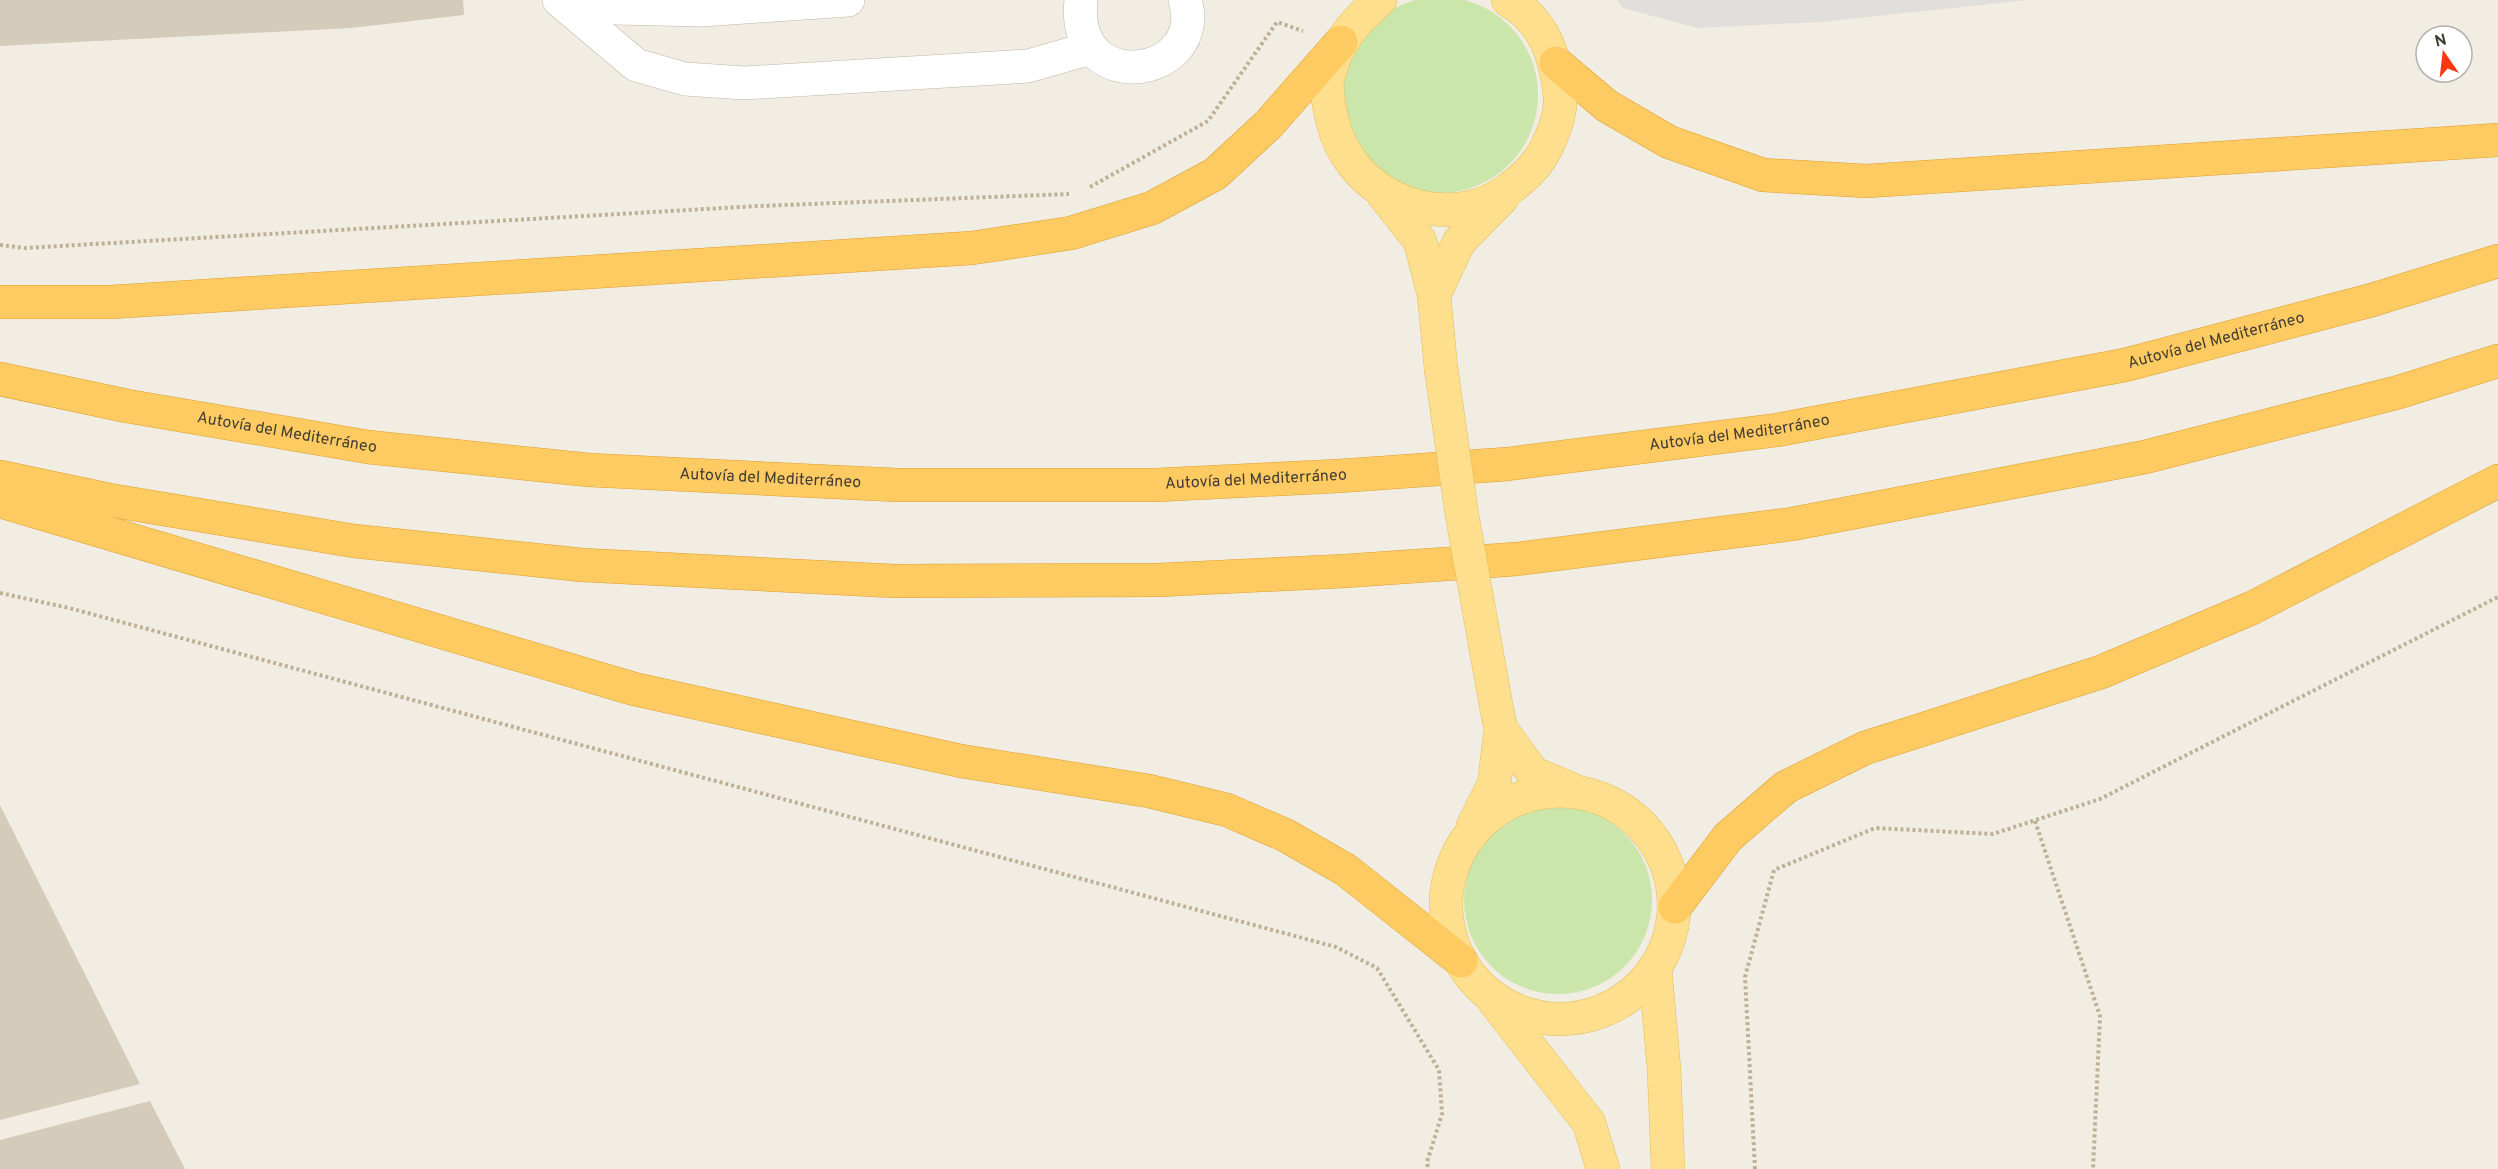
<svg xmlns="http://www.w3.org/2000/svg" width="2498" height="1169" font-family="Overpass,sans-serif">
  <rect width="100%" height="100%" fill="#f1ede2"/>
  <!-- green -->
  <g fill="#cae6aa">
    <circle cx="1440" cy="95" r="98"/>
    <circle cx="1558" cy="900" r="94"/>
  </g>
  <!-- parking -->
  <polygon fill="#e1dfdb" points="1617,0 2028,0 1821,22 1697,28 1623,8"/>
  <!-- building -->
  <g fill="#d5cbba">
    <polygon points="0,0 463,0 464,15 351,28 0,46"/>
    <polygon points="0,805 140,1084 0,1120"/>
    <polygon points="150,1101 185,1169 0,1169 0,1140"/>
  </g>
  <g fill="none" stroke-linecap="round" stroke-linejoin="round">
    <defs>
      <g id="minor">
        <polyline points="559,0 636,65 685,79 744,83 1028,66 1091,48"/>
        <polyline points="561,0 616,8 701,10 848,0"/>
        <path d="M1081,0C1070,100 1209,78 1185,0"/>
      </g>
      <g id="major">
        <path d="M1380,0C1354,22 1336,43 1328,78C1325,92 1330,109 1333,123C1348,185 1417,224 1478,205C1498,199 1513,187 1528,173C1545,157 1562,120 1560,96C1556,56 1544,21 1508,0"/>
        <polyline points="1383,194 1420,241 1434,295 1441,368"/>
        <polyline points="1434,295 1459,242 1503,197"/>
        <polyline points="1501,729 1533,773 1573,790"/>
        <circle cx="1560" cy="905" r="114"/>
        <polyline points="1473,826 1494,784 1501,729 1496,705"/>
        <polyline points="1655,968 1664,1069 1668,1169"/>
        <polyline points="1494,1001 1589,1123 1603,1169"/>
      </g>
      <g id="highway">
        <polyline points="1556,63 1607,106 1669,142 1763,175 1867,181 2498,140"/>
        <polyline points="0,302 111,302 972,248 1071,233 1152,208 1215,174 1268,125 1341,42"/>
        <path id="s1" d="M0,379L127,406L368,447L589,470L897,485H1156L1339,476L1508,464L1777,430L2125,365L2372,300L2498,261"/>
        <polyline points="0,477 109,500 354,541 582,565 894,581 1158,580 1345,571 1517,559 1792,524 2145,457 2399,392 2498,361"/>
        <polyline points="0,501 634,689 961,761 1149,791 1227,810 1285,835 1346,870 1461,961"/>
        <polyline points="1675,907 1728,837 1786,787 1865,748 2101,672 2252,608 2498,481"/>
      </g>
    </defs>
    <!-- minor casing -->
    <use href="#minor" stroke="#bfb7a8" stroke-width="34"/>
    <!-- major casing -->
    <use href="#major" stroke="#e2bd5e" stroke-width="34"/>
    <!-- highway casing -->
    <use href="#highway" stroke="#dc9f31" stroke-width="34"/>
    <!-- path -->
    <g stroke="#beb096" stroke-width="4" stroke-dasharray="3 3" stroke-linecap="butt">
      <polyline points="1090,187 1208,121 1277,22 1303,31"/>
      <polyline points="0,245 25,248 758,206 1069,194"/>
      <polyline points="0,593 69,608 1336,947 1377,968 1439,1070 1442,1114 1427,1162 1428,1169"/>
      <polyline points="2035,821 2100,1016 2093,1169"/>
      <polyline points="1755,1169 1745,977 1774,870 1875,828 1993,834 2100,799 2498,597"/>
    </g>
    <!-- minor -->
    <use href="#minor" stroke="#fff" stroke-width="33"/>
    <!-- major -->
    <use href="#major" stroke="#fedf8e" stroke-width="33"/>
    <!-- highway -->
    <use href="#highway" stroke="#fdcb61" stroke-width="33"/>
    <defs>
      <polyline id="major-bridge" points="1441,368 1462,515 1496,705"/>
    </defs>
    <!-- major-bridge casing -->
    <use href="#major-bridge" stroke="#e2bd5e" stroke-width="34" stroke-linecap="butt"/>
    <!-- major-bridge -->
    <use href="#major-bridge" stroke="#fedf8e" stroke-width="33"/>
  </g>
  <g text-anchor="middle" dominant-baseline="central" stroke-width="4.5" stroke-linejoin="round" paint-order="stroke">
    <!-- street labels -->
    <g font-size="16" fill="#423c33" stroke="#fff">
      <text stroke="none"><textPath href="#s1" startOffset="2236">Autovía del Mediterráneo</textPath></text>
      <text stroke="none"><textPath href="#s1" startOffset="292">Autovía del Mediterráneo</textPath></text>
      <text stroke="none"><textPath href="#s1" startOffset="1750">Autovía del Mediterráneo</textPath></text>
      <text stroke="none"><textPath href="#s1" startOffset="778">Autovía del Mediterráneo</textPath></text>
      <text stroke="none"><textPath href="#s1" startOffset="1264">Autovía del Mediterráneo</textPath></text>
    </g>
  </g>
  <!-- north arrow -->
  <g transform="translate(2444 54) rotate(346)"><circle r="28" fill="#ffffff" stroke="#b3b1ad" stroke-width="1.5"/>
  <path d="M0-4.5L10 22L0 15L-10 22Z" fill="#f93711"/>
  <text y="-9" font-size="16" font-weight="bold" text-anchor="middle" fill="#423c33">N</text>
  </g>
</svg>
